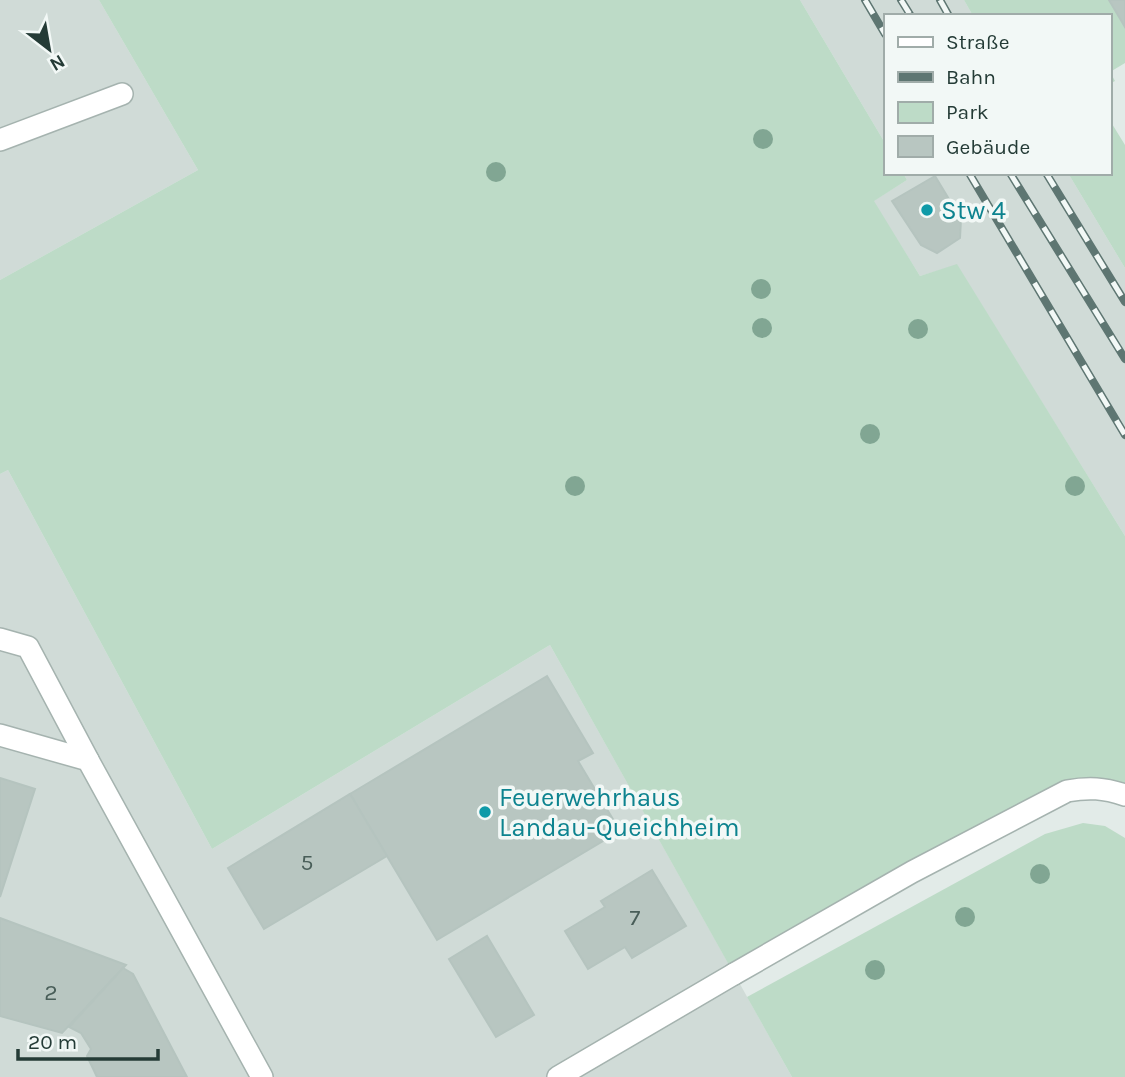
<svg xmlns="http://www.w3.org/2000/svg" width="1125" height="1077" font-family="Karla,sans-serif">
  <rect width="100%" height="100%" fill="#e2ebe8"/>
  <!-- built -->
  <g fill="#d0dbd7">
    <polygon points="0,0 99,0 198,170 0,280"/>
    <polygon points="800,0 964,0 973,16 885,16 885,143"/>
    <polygon points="903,173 1068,173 1125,268 1125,536 957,265 920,276 873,201 907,180"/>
    <polygon points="8,470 212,849 550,645 792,1077 0,1077 0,474"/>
  </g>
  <!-- green -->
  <g fill="#bddbc7">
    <polygon points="99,0 800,0 885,143 885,173 903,173 907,180 874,201 920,276 957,264 1125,536 1125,795 1088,787 734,974 550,645 212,849 8,470 0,474 0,280 198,170"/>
    <polygon points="964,0 1109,0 1125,27 1125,63 1110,72 1115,81 1109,84 1109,16 973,16"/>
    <polygon points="1109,119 1125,145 1125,268 1068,173 1109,173"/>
    <polygon points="1083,823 1105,826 1125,838 1125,1077 792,1077 747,997 1045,834"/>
  </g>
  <!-- building -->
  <g fill="#b8c6c1" stroke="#b5c4bf" stroke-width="2">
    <polygon points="1109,0 1125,0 1125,27"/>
    <polygon points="935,176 961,219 960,238 937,253 921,245 892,201"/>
    <polygon points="547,676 593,753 578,761 620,831 437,940 350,794"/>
    <polygon points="0,778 35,789 0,897"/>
    <polygon points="350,794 387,856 264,929 228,868"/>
    <polygon points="652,870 686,926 632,958 625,947 588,969 565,931 605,907 601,901"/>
    <polygon points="0,918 126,965 62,1033 0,1016"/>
    <polygon points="487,936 534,1015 496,1037 449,959"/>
    <polygon points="123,968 133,974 187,1077 97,1077 87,1056 91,1049 81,1033 69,1027"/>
  </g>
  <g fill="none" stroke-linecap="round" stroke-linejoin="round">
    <defs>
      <g id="service">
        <polyline points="0,140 122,94"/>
        <polyline points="0,639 28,647 88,760"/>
        <polyline points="0,735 88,760 262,1077"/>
        <path d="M734,974L912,872L1067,791C1089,787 1104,788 1125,795"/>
      </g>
      <polyline id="minor" points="558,1077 734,974"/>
    </defs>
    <!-- service casing -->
    <use href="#service" stroke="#a5b3af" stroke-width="24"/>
    <!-- minor casing -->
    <use href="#minor" stroke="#a5b3af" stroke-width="24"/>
    <!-- service -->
    <use href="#service" stroke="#fff" stroke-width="21"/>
    <!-- minor -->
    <use href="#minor" stroke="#fff" stroke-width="21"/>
    <defs>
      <g id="rail">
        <polyline points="865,0 885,34"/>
        <polyline points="901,0 911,16"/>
        <polyline points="940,0 949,16"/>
        <polyline points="969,173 1125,435"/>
        <polyline points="1010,173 1125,359"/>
        <polyline points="1046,173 1125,302"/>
      </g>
    </defs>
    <!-- rail casing -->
    <use href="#rail" stroke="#5e7672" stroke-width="8"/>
    <!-- rail -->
    <use href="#rail" stroke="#f2f8f6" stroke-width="5" stroke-dasharray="16" stroke-linecap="butt"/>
  </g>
  <!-- trees -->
  <g fill="#81a693">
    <circle cx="763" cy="139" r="10"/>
    <circle cx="496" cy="172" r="10"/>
    <circle cx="761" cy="289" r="10"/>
    <circle cx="762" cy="328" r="10"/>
    <circle cx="918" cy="329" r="10"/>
    <circle cx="870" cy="434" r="10"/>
    <circle cx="575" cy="486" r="10"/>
    <circle cx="1075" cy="486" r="10"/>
    <circle cx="1040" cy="874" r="10"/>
    <circle cx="965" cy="917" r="10"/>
    <circle cx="875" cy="970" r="10"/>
  </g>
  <!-- markers -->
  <g fill="#0f9aa8" stroke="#f2f8f6" stroke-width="2.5">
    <circle cx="927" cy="210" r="7"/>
    <circle cx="485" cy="812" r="7"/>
  </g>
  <g text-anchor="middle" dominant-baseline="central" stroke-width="7" stroke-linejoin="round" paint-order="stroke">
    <!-- number labels -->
    <g font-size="23" fill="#495e59">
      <text x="307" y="862">5</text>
      <text x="635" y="917">7</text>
      <text x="51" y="992">2</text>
    </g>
    <!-- culture labels -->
    <g font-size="26" fill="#0d838f" stroke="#f2f8f6" text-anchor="start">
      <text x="941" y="210">Stw 4</text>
      <text x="499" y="797">Feuerwehrhaus<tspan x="499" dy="30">Landau-Queichheim</tspan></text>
    </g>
  </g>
  <!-- legend -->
  <rect x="884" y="14" width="228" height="161" fill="#f2f8f6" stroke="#a0aca9" stroke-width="2"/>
  <rect x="898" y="37" width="35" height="10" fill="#ffffff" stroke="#a0aca9" stroke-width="2"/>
  <text x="946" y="49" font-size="21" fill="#243b36">Straße</text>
  <rect x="898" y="72" width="35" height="10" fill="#5e7672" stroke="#a0aca9" stroke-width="2"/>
  <text x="946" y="84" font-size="21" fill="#243b36">Bahn</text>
  <rect x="898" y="102" width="35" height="21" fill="#bddbc7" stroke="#a0aca9" stroke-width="2"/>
  <text x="946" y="119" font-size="21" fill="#243b36">Park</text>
  <rect x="898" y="136" width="35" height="21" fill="#b8c6c1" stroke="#a0aca9" stroke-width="2"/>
  <text x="946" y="154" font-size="21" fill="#243b36">Gebäude</text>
  <!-- north arrow -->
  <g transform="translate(49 49) rotate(149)" stroke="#f2f8f6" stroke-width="5" paint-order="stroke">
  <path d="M0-5L12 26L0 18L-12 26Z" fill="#243b36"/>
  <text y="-10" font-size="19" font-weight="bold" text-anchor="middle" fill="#243b36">N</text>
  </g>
  <!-- scale -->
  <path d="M18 1049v10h140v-10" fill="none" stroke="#243b36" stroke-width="3.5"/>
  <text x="28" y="1049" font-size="21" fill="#243b36" stroke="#f2f8f6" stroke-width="5" paint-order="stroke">20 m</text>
</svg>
